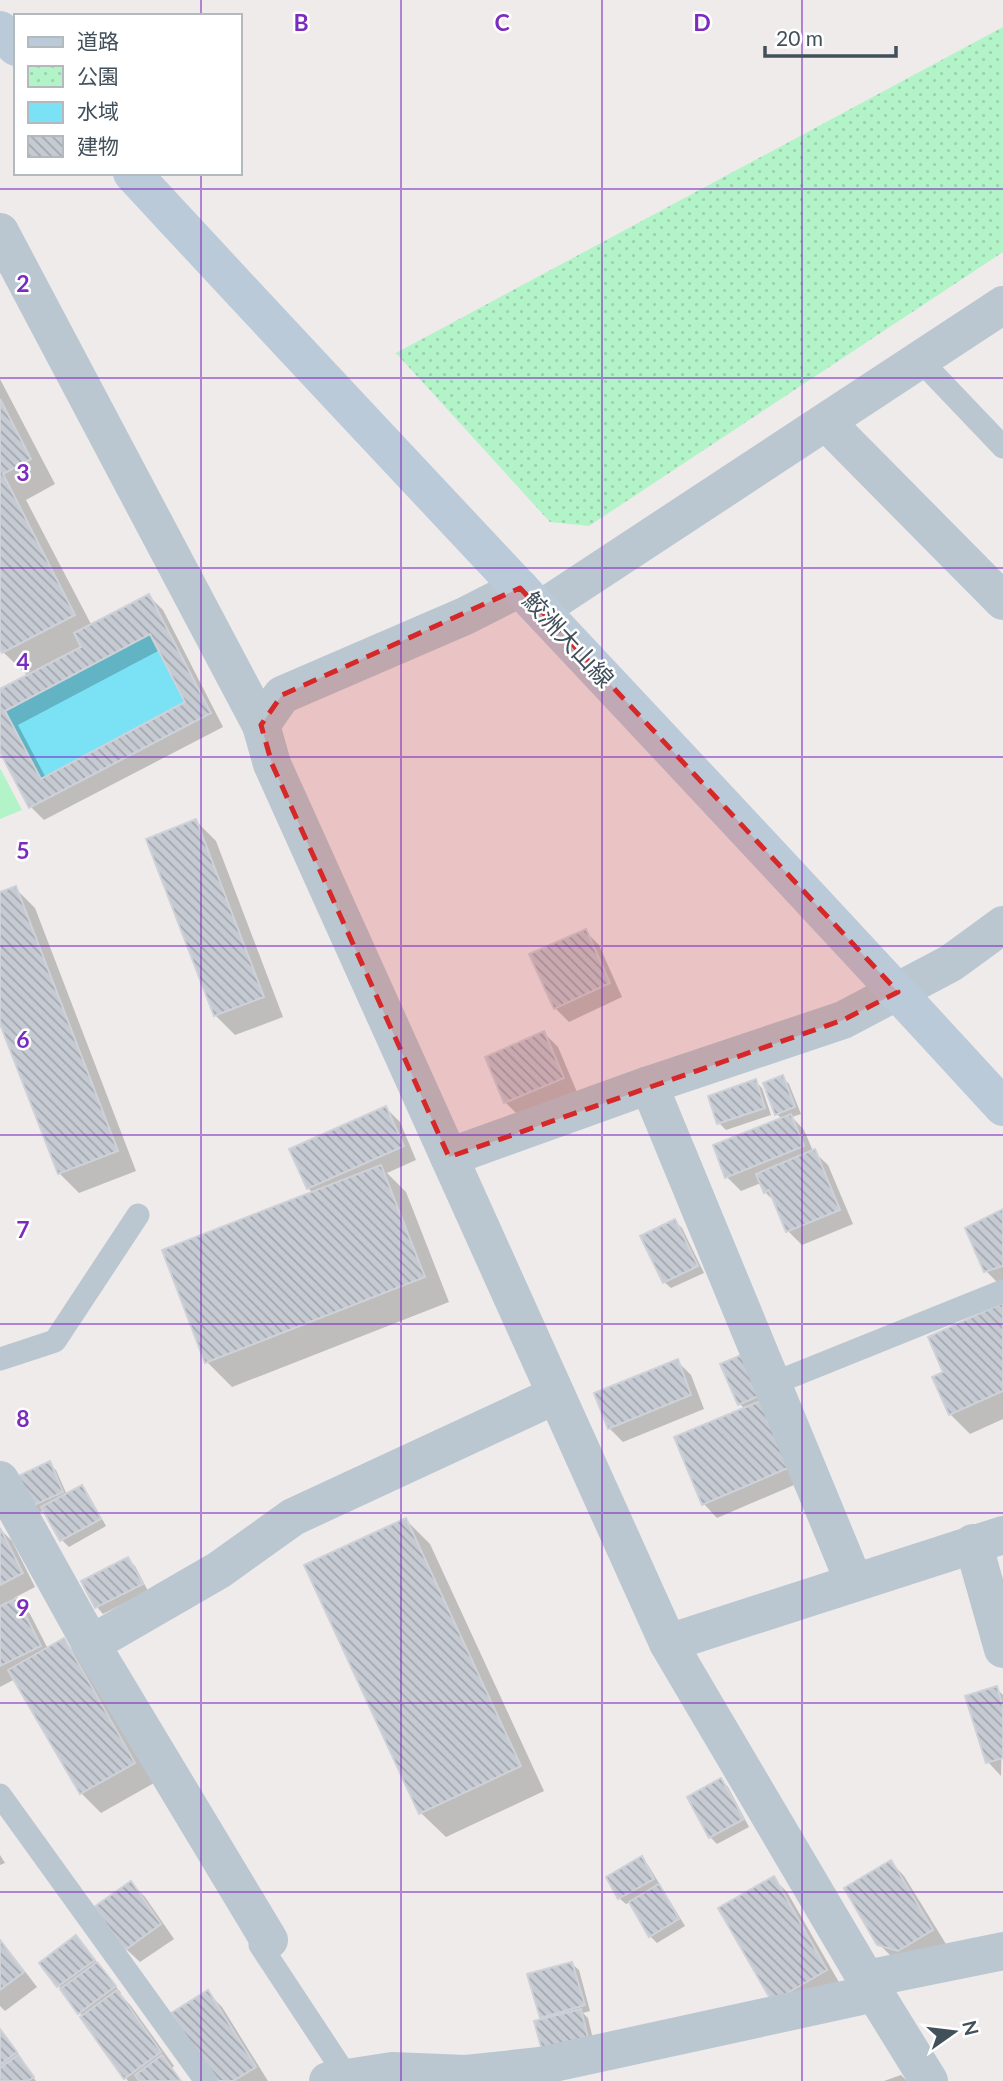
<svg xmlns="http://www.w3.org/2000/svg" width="1003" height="2081" font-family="Lato,'Noto Sans JP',sans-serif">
  <defs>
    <pattern id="park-dots" width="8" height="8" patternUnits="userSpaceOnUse" patternTransform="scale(1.75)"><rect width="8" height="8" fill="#b3f3c8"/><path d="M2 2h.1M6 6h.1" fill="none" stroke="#9bd2ae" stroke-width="1.8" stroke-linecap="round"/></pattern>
    <pattern id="building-back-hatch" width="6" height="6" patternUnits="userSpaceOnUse" patternTransform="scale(1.75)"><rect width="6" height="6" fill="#c6cad2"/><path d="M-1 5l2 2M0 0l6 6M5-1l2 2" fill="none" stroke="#a2a6ad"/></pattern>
  </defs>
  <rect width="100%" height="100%" fill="#efebeb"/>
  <!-- park -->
  <polygon fill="url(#park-dots)" points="1003,27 1003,252 589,526 550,522 396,353"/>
  <!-- pitch -->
  <polygon fill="#b3f3c8" points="0,768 22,810 0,819"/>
  <!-- water -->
  <polygon fill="#7be2f5" points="150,634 185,702 41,779 5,711"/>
  <!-- shadow -->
  <g fill="#0003" fill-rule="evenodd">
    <path d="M0,379L55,484L26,500L92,626L149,596L163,610L223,727L44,820L31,807L0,748V691L28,676L3,652L0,645ZM160,650L188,703L46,778L18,725Z"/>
    <polygon points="196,821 216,841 283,1017 235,1035 215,1015"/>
    <polygon points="15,888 35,908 136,1171 79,1193 59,1173 0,1019 0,894"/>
    <polygon points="585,931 599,945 622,997 569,1022 555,1008"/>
    <polygon points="544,1033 558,1047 577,1092 519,1116 505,1102"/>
    <polygon points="782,1077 789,1084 801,1114 792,1117 804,1130 813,1151 828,1165 853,1224 802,1245 788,1231 776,1203 765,1192 761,1183 741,1191 727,1177 782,1119 777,1114"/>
    <polygon points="755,1081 762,1088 771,1115 726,1130 719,1123"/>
    <polygon points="386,1108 400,1122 416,1160 387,1173 406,1192 449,1302 232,1387 207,1362 313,1193 308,1188"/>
    <polygon points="1003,1211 1003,1284 1000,1285 986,1271"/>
    <polygon points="675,1221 682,1228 704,1273 671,1288 664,1282"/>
    <polygon points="1003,1305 1003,1419 970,1434 950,1414 946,1373"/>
    <polygon points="747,1354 801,1482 717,1518 704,1504 745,1409 740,1404 723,1365"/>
    <polygon points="678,1362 691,1375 704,1409 623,1442 609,1428"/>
    <polygon points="49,1464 56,1470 67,1495 82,1487 88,1494 106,1526 69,1547 62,1540 45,1510 38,1513 18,1478"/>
    <polygon points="406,1520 430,1544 544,1791 446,1837 421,1813"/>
    <polygon points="0,1529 12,1541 35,1587 14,1598 30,1614 48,1649 63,1640 83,1660 154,1783 101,1813 81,1793 15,1679 0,1687"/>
    <polygon points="128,1559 135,1566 148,1591 103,1614 97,1607"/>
    <polygon points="996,1688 1003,1695 1001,1776 988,1762"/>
    <polygon points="721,1780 728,1787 749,1827 717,1844 710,1837"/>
    <polygon points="0,1855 5,1863 0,1865"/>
    <polygon points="642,1859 648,1865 685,1926 657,1943 650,1936 630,1902 626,1904 619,1898"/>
    <polygon points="891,1862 904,1876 946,1944 893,1958 879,1944"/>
    <polygon points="773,1878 787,1892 840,1984 773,2001"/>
    <polygon points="131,1883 145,1897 174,1939 140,1962 126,1949"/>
    <polygon points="76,1937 121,1993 120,1994 131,2006 174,2066 172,2068 181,2081 128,2081 83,2017 41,1963"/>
    <polygon points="0,1939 37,1987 5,2011 0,2006"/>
    <polygon points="572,1964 579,1970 590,2011 583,2013 588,2018 595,2048 541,2017"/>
    <polygon points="208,1993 222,2007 268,2081 216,2081"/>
    <polygon points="0,2029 23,2060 21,2061 36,2081 0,2081"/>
    <polygon points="901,2075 907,2081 884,2081"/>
  </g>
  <!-- building -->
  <g fill="url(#building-back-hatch)" stroke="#ced2d8" stroke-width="2" fill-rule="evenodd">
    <polygon points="0,399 31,459 3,474 75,615 2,653 0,649"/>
    <path d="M149,594L211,713L29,808L0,752V689L81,647L74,633ZM150,634L185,702L41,779L5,711Z"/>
    <polygon points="196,819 264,997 214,1016 146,839"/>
    <polygon points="16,886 118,1151 58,1174 0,1024 0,892"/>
    <polygon points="586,929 610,983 554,1009 529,954"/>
    <polygon points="544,1031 564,1078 504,1103 485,1057"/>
    <polygon points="783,1075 795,1107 775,1115 763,1083"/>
    <polygon points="756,1079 765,1108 717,1124 708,1096"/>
    <polygon points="386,1106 404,1146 307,1189 289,1149"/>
    <polygon points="791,1114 804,1146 725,1178 713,1145"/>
    <polygon points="815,1149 840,1210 786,1232 769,1190 764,1193 756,1174"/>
    <polygon points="381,1165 425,1277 205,1363 162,1250"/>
    <polygon points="1003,1209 1003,1266 984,1272 965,1228"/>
    <polygon points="675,1219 698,1266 663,1283 640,1236"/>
    <polygon points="1003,1303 1003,1391 949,1415 932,1377 943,1372 928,1337"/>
    <polygon points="748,1352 766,1393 738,1405 720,1364"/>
    <polygon points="678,1359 691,1395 608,1429 594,1393"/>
    <polygon points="760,1401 788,1468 702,1505 674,1437"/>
    <polygon points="50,1461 63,1492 30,1507 16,1477"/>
    <polygon points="82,1485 101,1519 60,1541 41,1507"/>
    <polygon points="406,1518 521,1766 419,1814 304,1565"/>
    <polygon points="0,1528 23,1573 0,1585"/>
    <polygon points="128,1557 143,1584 95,1608 81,1581"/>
    <polygon points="17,1598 41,1646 0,1666 0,1606"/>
    <polygon points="64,1638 135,1763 80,1794 8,1670"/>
    <polygon points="997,1686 1003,1707 1003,1758 986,1763 965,1696"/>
    <polygon points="721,1778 744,1819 709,1838 687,1797"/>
    <polygon points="642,1856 654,1879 618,1899 606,1877"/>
    <polygon points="891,1860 933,1930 898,1951 877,1945 844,1888"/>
    <polygon points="774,1876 827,1970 772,2002 718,1908"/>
    <polygon points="131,1881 161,1924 125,1950 94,1907"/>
    <polygon points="659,1884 679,1919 649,1937 629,1902"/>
    <polygon points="76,1935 95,1960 57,1987 39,1963"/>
    <polygon points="0,1940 24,1972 0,1990"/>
    <polygon points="97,1962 116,1986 78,2014 60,1989"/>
    <polygon points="572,1962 585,2005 540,2018 527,1974"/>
    <polygon points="117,1990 161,2052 124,2079 80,2017"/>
    <polygon points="208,1990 256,2067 233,2081 214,2081 171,2013"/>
    <polygon points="581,2009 589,2042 543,2054 534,2021"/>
    <polygon points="0,2029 17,2052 0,2065"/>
    <polygon points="18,2055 34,2077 28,2081 0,2081 0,2068"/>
    <polygon points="162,2055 181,2081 139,2081 135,2075"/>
  </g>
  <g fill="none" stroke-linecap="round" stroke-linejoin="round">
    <!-- lane -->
    <g stroke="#bac7d0" stroke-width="23">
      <polyline points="920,360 1003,447"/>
      <polyline points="0,1359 55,1341 138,1215"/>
      <polyline points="772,1384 1003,1291"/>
      <polyline points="0,1795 206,2081"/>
      <polyline points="269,1940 260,1945 347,2077"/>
    </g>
    <!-- street -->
    <g stroke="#bac7d0" stroke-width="38">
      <polyline points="0,232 261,725"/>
      <polyline points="827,423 1003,601"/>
      <polyline points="520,588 465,616 282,695 261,725 272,764 668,1643 866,1979 929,2081"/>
      <polyline points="541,609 1003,305"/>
      <polyline points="649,1085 854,1582"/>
      <polyline points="449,1157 649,1085 843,1020 951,963 1003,925"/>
      <polyline points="0,1480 91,1644 269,1940"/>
      <polyline points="973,1543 1003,1649"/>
      <polyline points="668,1643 1003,1535"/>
      <polyline points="91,1644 219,1570 293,1517 556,1395"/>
      <polyline points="866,1979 1003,1951"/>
      <polyline points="328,2081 392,2071 466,2074 540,2066 875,1993"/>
    </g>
    <!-- secondary -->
    <g stroke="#bbcad8" stroke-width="38">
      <polyline points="0,30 16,47"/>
      <path d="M132,173C421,486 716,793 1003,1107"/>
    </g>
  </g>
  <!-- marked area -->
  <path fill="#d62828" fill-opacity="0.2" stroke="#d62828" stroke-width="5" stroke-dasharray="14 9" stroke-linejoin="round" d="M520,588L898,992L843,1020L449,1157L272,764L261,725L282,695Z"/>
  <!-- grid -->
  <path fill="none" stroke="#7b2cbf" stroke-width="2" stroke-opacity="0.55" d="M201,0V16M401,0V2081M602,0V2081M802,0V2081M201,173V2081M0,189H1003M0,378H1003M0,568H1003M0,757H1003M0,946H1003M0,1135H1003M0,1324H1003M0,1513H1003M0,1703H1003M0,1892H1003"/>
  <g text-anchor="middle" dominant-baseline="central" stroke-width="5" stroke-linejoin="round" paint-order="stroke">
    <!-- street labels -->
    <g font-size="24" fill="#42505b" stroke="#fff">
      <text transform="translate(569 639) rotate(47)">鮫洲大山線</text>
    </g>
  </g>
  <g font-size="23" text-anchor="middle" font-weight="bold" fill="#7b2cbf" stroke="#fff" stroke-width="5" stroke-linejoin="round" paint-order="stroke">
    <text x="301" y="31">B</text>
    <text x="502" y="31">C</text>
    <text x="702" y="31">D</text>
    <text x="23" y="292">2</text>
    <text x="23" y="481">3</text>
    <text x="23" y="670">4</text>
    <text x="23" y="859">5</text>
    <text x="23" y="1048">6</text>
    <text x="23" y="1238">7</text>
    <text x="23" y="1427">8</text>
    <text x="23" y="1616">9</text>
  </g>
  <!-- legend -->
  <rect x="14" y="14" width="228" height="161" fill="#ffffff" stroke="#b3b9bd" stroke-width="2"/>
  <rect x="28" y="37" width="35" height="10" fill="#bbcad8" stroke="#b3b9bd" stroke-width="2"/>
  <text x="77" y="49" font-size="21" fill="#42505b">道路</text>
  <rect x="28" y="66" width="35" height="21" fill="url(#park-dots)" stroke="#b3b9bd" stroke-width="2"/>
  <text x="77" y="84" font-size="21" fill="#42505b">公園</text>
  <rect x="28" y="102" width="35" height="21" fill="#7be2f5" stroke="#b3b9bd" stroke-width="2"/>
  <text x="77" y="119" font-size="21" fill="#42505b">水域</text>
  <rect x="28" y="136" width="35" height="21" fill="url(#building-back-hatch)" stroke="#b3b9bd" stroke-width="2"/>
  <text x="77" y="154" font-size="21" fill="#42505b">建物</text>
  <!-- north arrow -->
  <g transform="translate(954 2032) rotate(76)" stroke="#ffffff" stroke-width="5" paint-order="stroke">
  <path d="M0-5L12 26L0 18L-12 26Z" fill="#42505b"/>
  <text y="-10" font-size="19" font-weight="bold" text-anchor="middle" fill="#42505b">N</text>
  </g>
  <!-- scale -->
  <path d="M765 46v10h131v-10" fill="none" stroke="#42505b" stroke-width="3.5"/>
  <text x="776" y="46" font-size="21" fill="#42505b" stroke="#ffffff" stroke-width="5" paint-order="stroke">20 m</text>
</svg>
